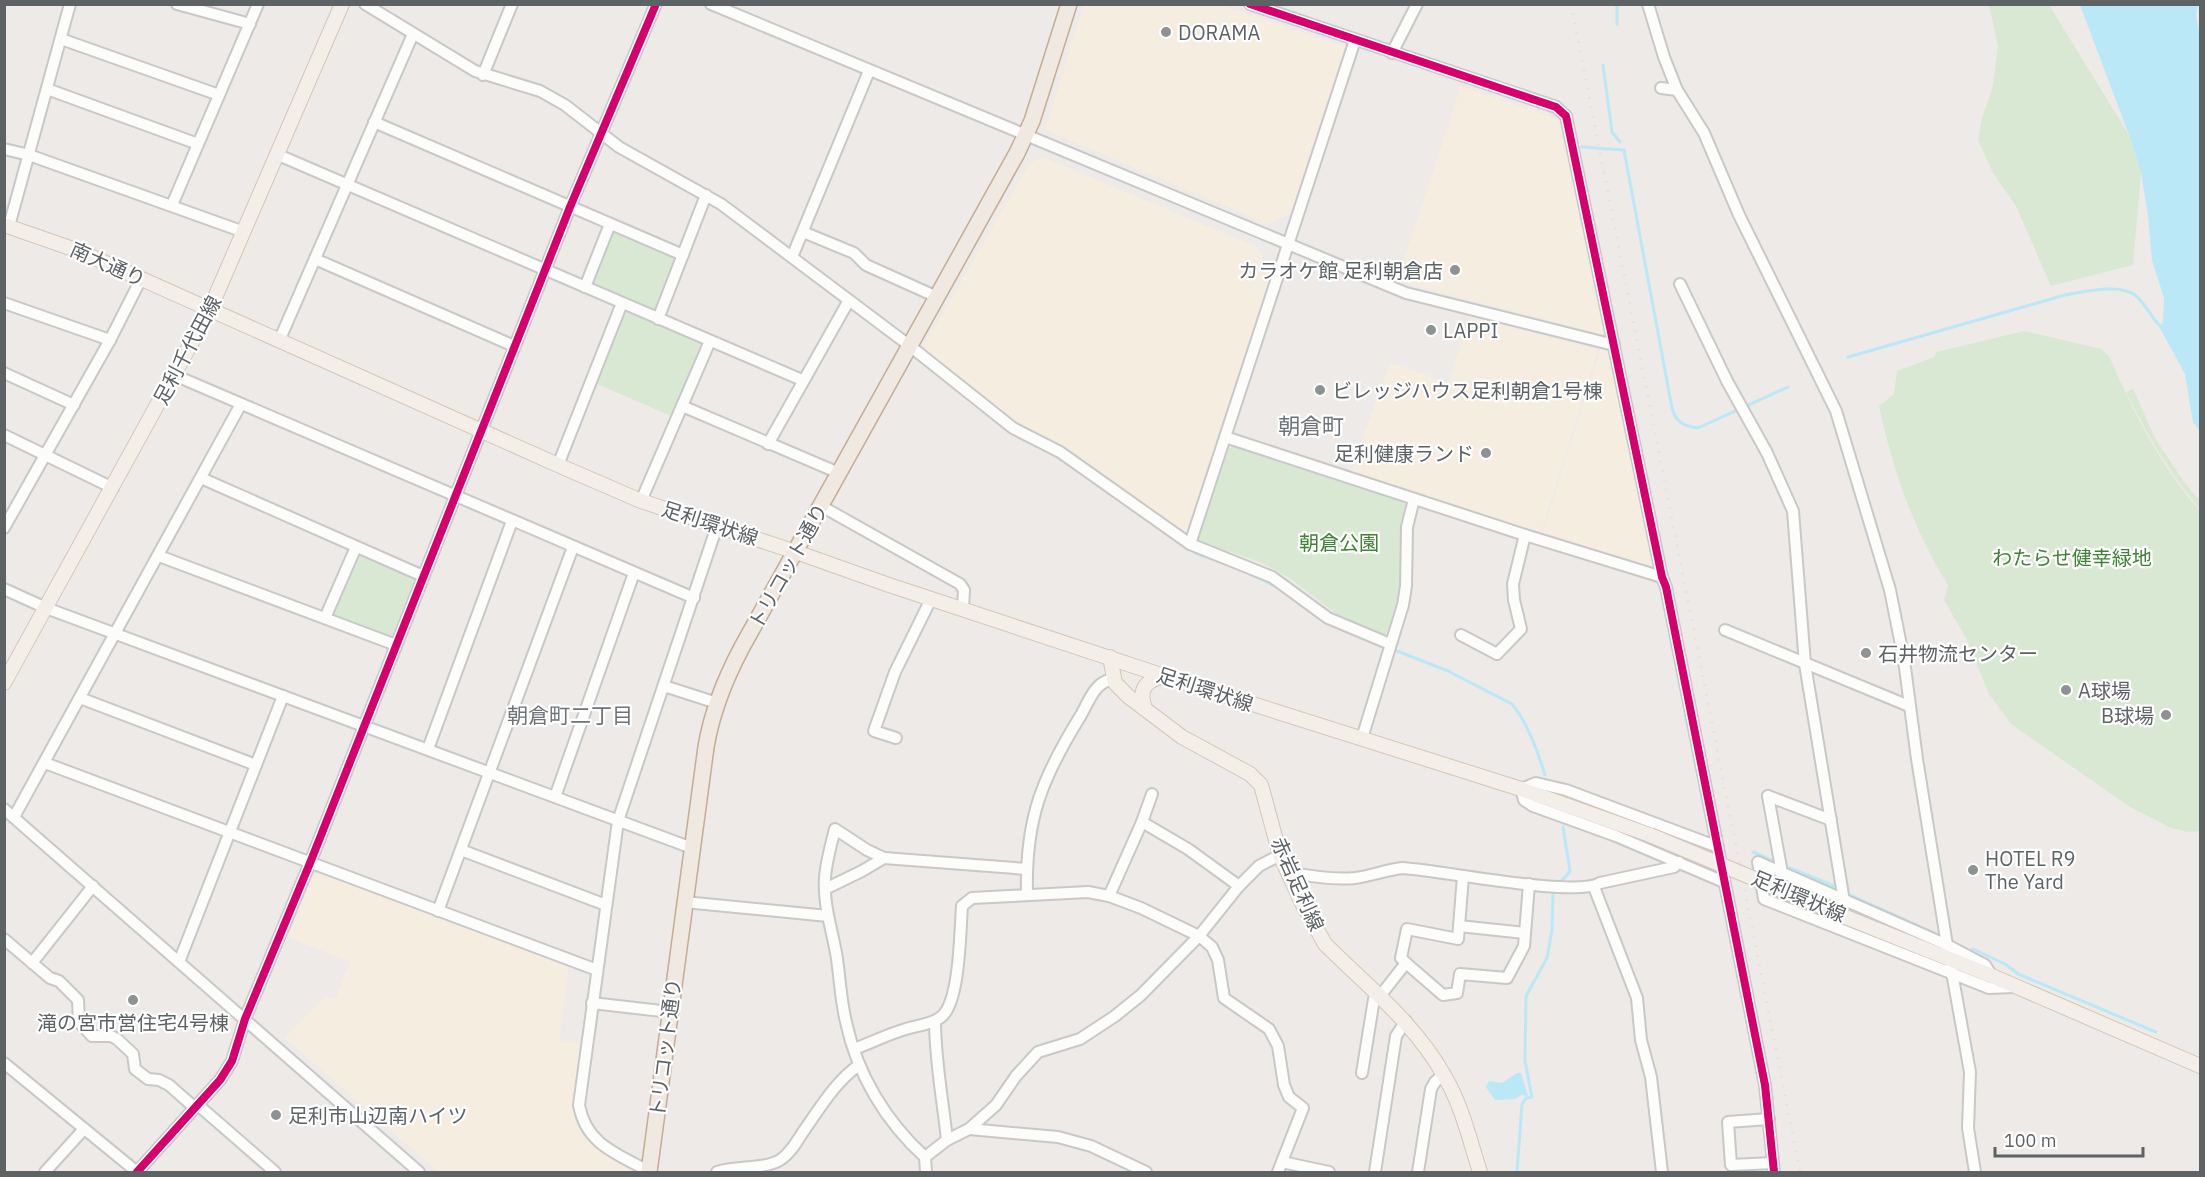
<svg xmlns="http://www.w3.org/2000/svg" width="2205" height="1177" font-family="'IBM Plex Sans','Noto Sans JP',sans-serif">
  <rect width="100%" height="100%" fill="#edeae7"/>
  <!-- commercial -->
  <g fill="#f6ede1">
    <polygon points="1084,5 1222,5 1346,47 1347,49 1293,213 1268,224 1048,131 1046,127"/>
    <polygon points="1461,86 1559,120 1564,126 1604,325 1605,331 1601,334 1397,281"/>
    <polygon points="1042,157 1257,247 1272,278 1188,531 1182,534 1060,446 1013,422 926,352 925,344 1030,163"/>
    <polygon points="1470,317 1598,350 1541,533 1351,471 1390,363 1448,382"/>
    <polygon points="1600,350 1607,352 1611,356 1653,560 1651,566 1542,534"/>
    <polygon points="318,872 569,965 559,1040 583,1044 575,1102 575,1112 580,1128 588,1138 598,1147 634,1170 634,1172 439,1172 285,1038 325,996 335,1000 350,962 288,937 314,874"/>
  </g>
  <!-- green -->
  <g fill="#d9e8d3">
    <polygon points="1989,5 2049,5 2129,135 2141,172 2133,265 2051,286 2016,206 1993,173 1978,140 1982,118 1992,90 1998,46"/>
    <polygon points="616,230 674,255 676,261 658,309 653,310 590,284 612,231"/>
    <polygon points="623,311 702,343 671,416 595,383"/>
    <path d="M2024,331L2101,349L2109,356C2135,415 2158,462 2200,511V831L2188,832L2171,828L2130,807L2011,724L1989,694L1966,638L1944,600L1948,585C1913,528 1893,471 1879,406L1894,394L1897,371L1934,357L1937,352Z"/>
    <path d="M2133,389L2156,440L2184,482L2200,501V509C2168,470 2149,438 2126,392Z"/>
    <polygon points="1235,446 1405,501 1400,543 1401,572 1397,602 1386,634 1383,636 1342,618 1288,577 1260,562 1198,541 1229,448"/>
    <polygon points="358,553 413,576 415,581 393,635 386,636 331,615"/>
  </g>
  <!-- water -->
  <g fill="#bbe8f6">
    <polygon points="2080,5 2198,5 2196,16 2200,35 2200,431 2193,422 2185,374 2160,328 2163,321 2164,298 2152,260 2148,216 2141,172 2129,135"/>
    <polygon points="1517,1073 1521,1073 1528,1096 1521,1095 1515,1099 1495,1100 1486,1087 1489,1081 1502,1083"/>
  </g>
  <g fill="none" stroke-linecap="round" stroke-linejoin="round">
    <!-- stream -->
    <g stroke="#bbe8f6" stroke-width="3">
      <polyline points="1617,24 1617,4"/>
      <polyline points="1603,65 1612,132 1620,142"/>
      <path d="M1582,147L1624,150L1672,408C1676,422 1683,426 1698,428L1788,387"/>
      <path d="M1848,357L2065,295C2083,292 2119,283 2135,295C2146,304 2152,319 2162,328"/>
      <polyline points="1195,553 1213,559"/>
      <polyline points="1244,571 1279,588"/>
      <polyline points="1353,634 1375,643"/>
      <path d="M1392,649L1448,671L1512,704C1528,723 1538,752 1545,775"/>
      <polyline points="1753,852 1776,862"/>
      <polyline points="1790,868 1834,886"/>
      <polyline points="1559,884 1570,871 1563,827"/>
      <polyline points="1846,893 1934,933"/>
      <polyline points="1973,949 2005,964 2018,974 2156,1032"/>
      <polyline points="1517,1172 1522,1104 1526,1098 1532,1097 1525,1061 1526,996 1547,958 1552,930 1553,892 1555,889"/>
    </g>
    <defs>
      <g id="minor">
        <polyline points="177,4 250,24"/>
        <polyline points="365,4 475,71 540,91 565,105 619,147 721,204 910,346 1013,428 1060,452 1190,544 1272,577 1328,618 1390,644"/>
        <polyline points="711,4 1406,293 1614,345"/>
        <polyline points="1250,4 1556,107 1566,116 1662,577 1666,587 1765,1085 1774,1172"/>
        <polyline points="1648,4 1664,57 1677,90 1704,133 1739,215 1836,411 1890,590 1904,660 1917,759 1947,945 1970,1072 1968,1128 1975,1172"/>
        <polyline points="61,39 219,95"/>
        <polyline points="1392,53 1417,4"/>
        <polyline points="483,75 512,4"/>
        <polyline points="1661,88 1677,90"/>
        <polyline points="47,89 198,144"/>
        <polyline points="374,122 683,255"/>
        <polyline points="4,149 29,155 244,232"/>
        <polyline points="276,154 802,380"/>
        <polyline points="172,205 258,4"/>
        <polyline points="9,226 70,4"/>
        <polyline points="803,232 854,253 866,265 937,297"/>
        <polyline points="792,257 869,71"/>
        <polyline points="315,259 514,346"/>
        <polyline points="1680,284 1727,381 1767,453 1793,511 1805,664 1844,901"/>
        <polyline points="585,287 610,224"/>
        <polyline points="4,303 110,340"/>
        <polyline points="658,319 706,195"/>
        <polyline points="279,341 413,34"/>
        <polyline points="4,373 74,405"/>
        <polyline points="174,375 694,598"/>
        <polyline points="682,406 839,473"/>
        <polyline points="4,435 113,488"/>
        <polyline points="1225,437 1525,535 1662,577"/>
        <polyline points="768,444 848,302"/>
        <polyline points="558,465 622,303"/>
        <polyline points="201,478 423,576"/>
        <polyline points="641,501 710,341"/>
        <polyline points="821,506 960,584 964,590 963,609"/>
        <polyline points="4,528 110,340 141,279"/>
        <polyline points="1190,544 1355,40"/>
        <polyline points="159,556 396,645"/>
        <polyline points="4,589 46,608 692,848"/>
        <polyline points="325,618 356,547"/>
        <polyline points="1725,630 1909,706"/>
        <polyline points="1461,635 1497,654 1521,629 1514,600 1513,584 1525,535"/>
        <polyline points="664,686 717,703"/>
        <polyline points="80,698 256,765"/>
        <polyline points="896,738 874,731 895,672 931,599"/>
        <polyline points="1362,738 1403,605 1406,586 1407,527 1414,499"/>
        <polyline points="428,749 512,521"/>
        <polyline points="45,763 597,970"/>
        <polyline points="1152,794 1142,822 1188,849 1239,886"/>
        <polyline points="1768,796 1782,873"/>
        <polyline points="1768,796 1831,820"/>
        <polyline points="555,797 634,573"/>
        <polyline points="4,809 419,1172"/>
        <polyline points="14,817 241,404"/>
        <polyline points="1718,847 1566,790 1536,783 1521,789 1524,800 1533,806 1616,836 1724,882"/>
        <polyline points="461,850 606,905"/>
        <path d="M1288,872C1308,876 1334,880 1355,878C1371,876 1386,870 1402,868C1440,870 1575,898 1600,883L1674,867L1679,862"/>
        <polyline points="1594,887 1637,998 1641,1040 1651,1077 1662,1172"/>
        <polyline points="825,889 862,871 884,858"/>
        <path d="M1027,894C1025,819 1042,778 1081,715C1090,699 1095,682 1113,679"/>
        <polyline points="1109,896 1142,822"/>
        <polyline points="684,902 828,916"/>
        <polyline points="438,911 573,547"/>
        <polyline points="1459,926 1525,933"/>
        <polyline points="4,939 50,978 59,981 78,1000 79,1022 92,1036 111,1036 117,1039 133,1054 135,1069 148,1079 159,1080 169,1085 195,1108"/>
        <polyline points="179,962 283,696"/>
        <polyline points="32,963 93,886"/>
        <polyline points="1406,963 1443,995 1457,993 1460,974 1507,978 1524,946 1529,884"/>
        <polyline points="1992,976 1985,965 1947,945 1758,862 1764,899 1989,988 2014,987"/>
        <polyline points="592,1003 670,1012"/>
        <path d="M935,1021C935,1061 943,1101 947,1140"/>
        <path d="M854,1049C871,1043 888,1034 906,1029C917,1025 931,1025 941,1017C960,1003 960,931 962,906L972,898L1088,892L1109,896L1141,908L1199,936L1212,947L1218,960L1224,998L1269,1029L1278,1046L1284,1085L1289,1097L1303,1108L1278,1172"/>
        <polyline points="4,1063 137,1172"/>
        <polyline points="1362,1073 1374,999 1380,996 1406,963 1401,958 1407,929 1458,939 1463,876"/>
        <polyline points="198,1105 275,1172"/>
        <polyline points="1769,1119 1728,1122 1731,1165 1773,1163"/>
        <polyline points="969,1129 1058,1137 1091,1146 1146,1172"/>
        <path d="M925,1157C886,1122 857,1074 846,1022C841,1002 840,980 837,959C833,932 823,906 825,878C826,862 831,845 835,829L867,850L884,858L1027,869"/>
        <polyline points="1282,1162 1329,1172"/>
        <polyline points="45,1172 84,1129"/>
        <polyline points="137,1172 220,1080 232,1061 245,1019 310,863 570,207 656,4"/>
        <path d="M650,1172C618,1154 586,1145 579,1105L618,821L717,526"/>
        <path d="M717,1172C736,1165 763,1170 780,1160C790,1154 797,1141 803,1132C820,1108 835,1082 859,1065"/>
        <polyline points="926,1172 925,1157 947,1140 969,1129 996,1105 1016,1076 1038,1052 1080,1039 1115,1016 1141,995 1199,936 1239,886 1259,866 1280,855"/>
        <polyline points="1375,1172 1396,1036 1406,1021"/>
        <polyline points="1418,1172 1431,1089 1435,1082 1444,1074"/>
      </g>
      <g id="major">
        <polyline points="4,225 79,251 558,465 641,501 796,552 889,585 1164,676 1521,789 1650,835"/>
        <path d="M1110,657L1115,683L1129,697L1182,737L1250,774L1261,785L1280,855L1301,901L1325,944C1368,987 1415,1023 1445,1077C1462,1106 1470,1141 1480,1172"/>
        <polyline points="4,683 210,309 342,4"/>
        <path d="M1145,709C1138,689 1145,681 1164,676"/>
        <polyline points="1848,918 1992,976 2200,1066"/>
      </g>
      <path id="highway" d="M649,1172L706,747C712,711 725,679 742,647L1017,153L1032,121L1069,4"/>
    </defs>
    <!-- minor casing -->
    <use href="#minor" stroke="#c9c8c8" stroke-width="14"/>
    <!-- major casing -->
    <use href="#major" stroke="#d4c6b6" stroke-width="16"/>
    <!-- highway casing -->
    <use href="#highway" stroke="#c4ad94" stroke-width="18"/>
    <!-- minor -->
    <use href="#minor" stroke="#fcfcfb" stroke-width="10"/>
    <!-- major -->
    <use href="#major" stroke="#f3efe8" stroke-width="14"/>
    <!-- highway -->
    <use href="#highway" stroke="#efe9e2" stroke-width="15"/>
    <!-- rail -->
    <polyline stroke="#e3e2e2" stroke-width="3" stroke-dasharray="1.5 8" stroke-linecap="butt" points="1571,4 1800,1172"/>
    <defs>
      <polyline id="major-bridge" points="1650,835 1848,918"/>
    </defs>
    <!-- major-bridge casing -->
    <use href="#major-bridge" stroke="#d4c6b6" stroke-width="16" stroke-linecap="butt"/>
    <!-- major-bridge -->
    <use href="#major-bridge" stroke="#f3efe8" stroke-width="14"/>
    <defs>
      <g id="cycleway">
        <polyline points="1250,4 1556,107 1566,116 1662,577 1666,587 1765,1085 1774,1172"/>
        <polyline points="137,1172 220,1080 232,1061 245,1019 310,863 570,207 656,4"/>
      </g>
    </defs>
    <!-- cycleway casing -->
    <use href="#cycleway" stroke="#fff" stroke-width="11"/>
    <!-- cycleway -->
    <use href="#cycleway" stroke="#d6006c" stroke-width="8"/>
  </g>
  <!-- markers -->
  <g fill="#8f9292" stroke="#fff" stroke-width="2">
    <circle cx="1166" cy="32" r="6"/>
    <circle cx="1455" cy="270" r="6"/>
    <circle cx="1431" cy="330" r="6"/>
    <circle cx="1320" cy="390" r="6"/>
    <circle cx="1486" cy="453" r="6"/>
    <circle cx="1866" cy="653" r="6"/>
    <circle cx="2066" cy="690" r="6"/>
    <circle cx="2166" cy="715" r="6"/>
    <circle cx="1973" cy="870" r="6"/>
    <circle cx="133" cy="1000" r="6"/>
    <circle cx="276" cy="1115" r="6"/>
  </g>
  <g text-anchor="middle" dominant-baseline="central" stroke-width="4.5" stroke-linejoin="round" paint-order="stroke">
    <!-- poi labels -->
    <g font-size="20" fill="#5d6265" stroke="#fff" text-anchor="start">
      <text x="1178" y="32">DORAMA</text>
      <text x="1443" y="270" text-anchor="end">カラオケ館 足利朝倉店</text>
      <text x="1443" y="330">LAPPI</text>
      <text x="1332" y="390">ビレッジハウス足利朝倉1号棟</text>
      <text x="1474" y="453" text-anchor="end">足利健康ランド</text>
      <text x="1878" y="653">石井物流センター</text>
      <text x="2078" y="690">A球場</text>
      <text x="2154" y="715" text-anchor="end">B球場</text>
      <text x="1985" y="858">HOTEL R9<tspan x="1985" dy="23">The Yard</tspan></text>
      <text x="133" y="1022" text-anchor="middle">滝の宮市営住宅4号棟</text>
      <text x="288" y="1115">足利市山辺南ハイツ</text>
    </g>
    <!-- street labels -->
    <g font-size="20" fill="#5d6265" stroke="#fff">
      <text transform="translate(108 264) rotate(24)">南大通り</text>
      <text transform="translate(187 350) rotate(-62)">足利千代田線</text>
      <text transform="translate(710 523) rotate(18)">足利環状線</text>
      <text transform="translate(788 566) rotate(-61)">トリコット通り</text>
      <text transform="translate(1205 689) rotate(18)">足利環状線</text>
      <text transform="translate(1298 884) rotate(66)">赤岩足利線</text>
      <text transform="translate(1799 896) rotate(23)">足利環状線</text>
      <text transform="translate(665 1048) rotate(-83)">トリコット通り</text>
    </g>
    <!-- park labels -->
    <g font-size="20" fill="#408336" stroke="#fff">
      <text x="1339" y="542">朝倉公園</text>
      <text x="2072" y="557">わたらせ健幸緑地</text>
    </g>
    <!-- neighbourhood labels -->
    <g font-size="21" fill="#6e7477" stroke="#fff">
      <text x="570" y="715">朝倉町二丁目</text>
    </g>
    <!-- quarter labels -->
    <g font-size="22" fill="#6e7477" stroke="#fff">
      <text x="1311" y="425">朝倉町</text>
    </g>
  </g>
  <!-- border -->
  <rect width="2205" height="1177" fill="none" stroke="#5d6265" stroke-width="12"/>
  <!-- scale -->
  <path d="M1995 1147v9h148v-9" fill="none" stroke="#5d6265" stroke-width="3"/>
  <text x="2004" y="1147" font-size="18" fill="#5d6265" stroke="#ffffff" stroke-width="4.5" paint-order="stroke">100 m</text>
</svg>
